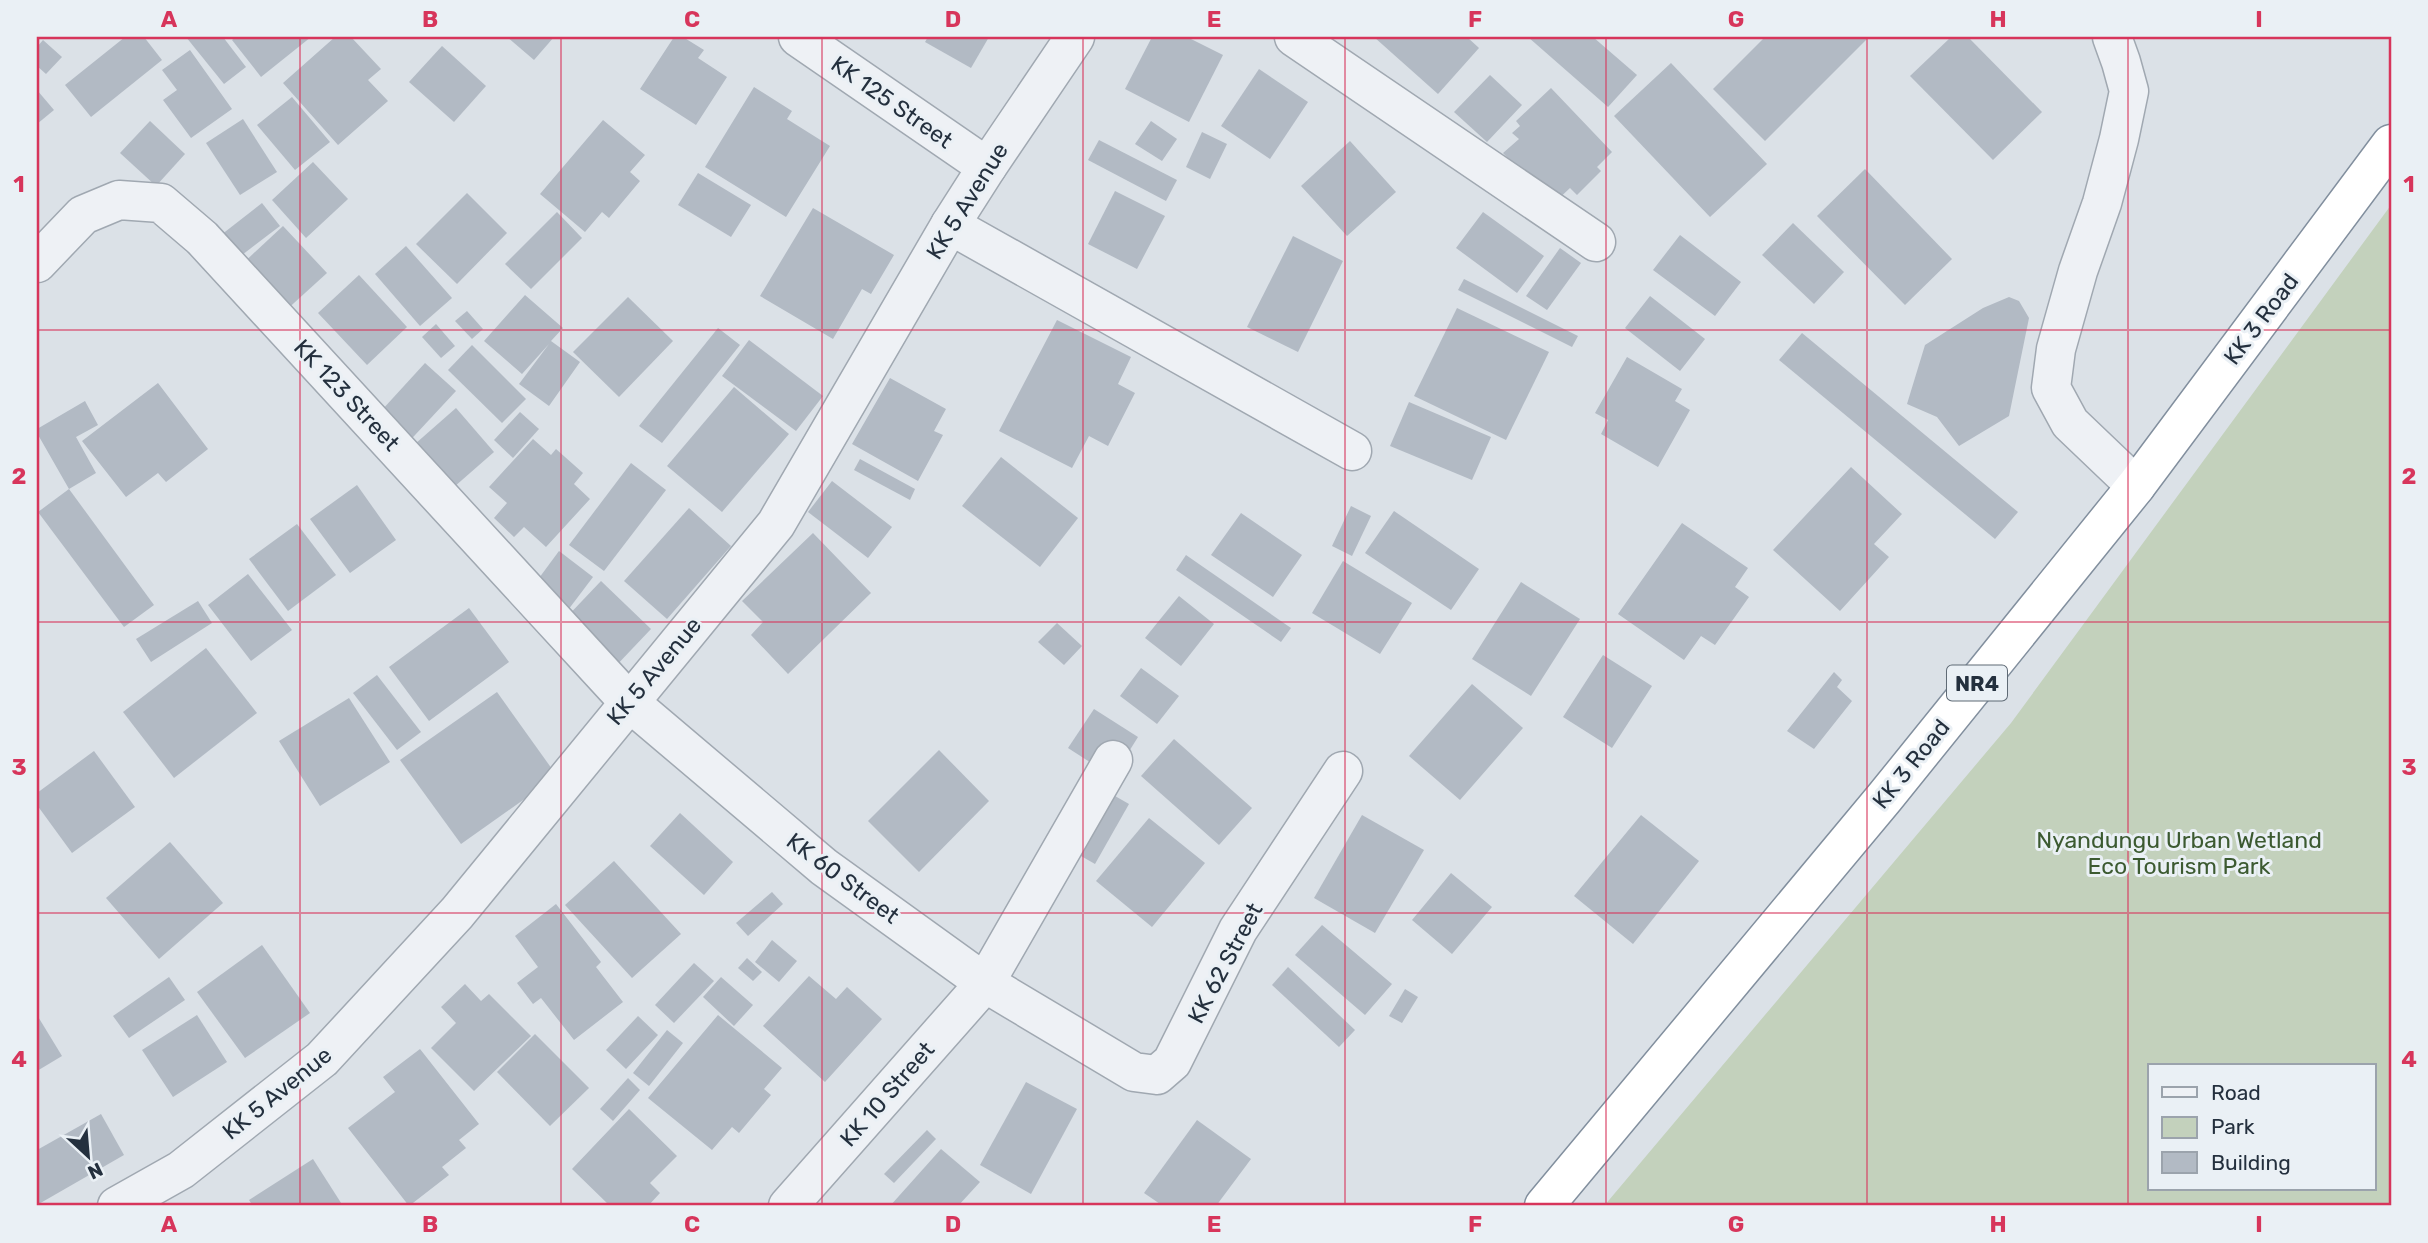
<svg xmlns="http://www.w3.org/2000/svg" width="2428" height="1243" font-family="Rubik,sans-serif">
  <rect width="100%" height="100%" fill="#dbe1e7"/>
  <!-- green -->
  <path fill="#c3d1bc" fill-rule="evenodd" d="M2391,205V1206H1604L2011,723ZM2150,1066H2374V1189H2150Z"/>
  <!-- building -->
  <g fill="#b2bac4">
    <polygon points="125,37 144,37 162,60 91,117 65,85"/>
    <polygon points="186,37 223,37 246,67 224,84"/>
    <polygon points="236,37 311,37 261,77 232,40"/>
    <polygon points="335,37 351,37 381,69 368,80 388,101 338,145 283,83"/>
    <polygon points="507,37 554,37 534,60"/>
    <polygon points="674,37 683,37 704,50 698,58 727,77 696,125 640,89"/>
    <polygon points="928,37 989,37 971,68 925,42"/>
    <polygon points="1152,37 1187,37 1223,55 1189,122 1125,89"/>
    <polygon points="1374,37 1467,37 1479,48 1438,94"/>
    <polygon points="1528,37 1593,37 1637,75 1608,107"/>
    <polygon points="1765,37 1869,37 1765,141 1713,89"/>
    <polygon points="1951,37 1968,37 2042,112 1993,160 1910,76"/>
    <polygon points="43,40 62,57 46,74 37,66 37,47"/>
    <polygon points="442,46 486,86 454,122 409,82"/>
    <polygon points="190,50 232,109 191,138 163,100 177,90 162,70"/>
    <polygon points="1671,63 1767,164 1710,217 1614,116"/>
    <polygon points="1259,69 1308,102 1270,159 1221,126"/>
    <polygon points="1490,75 1522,105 1487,142 1454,112"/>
    <polygon points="754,87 792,111 787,119 830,146 786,217 705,167"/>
    <polygon points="1551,88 1612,152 1597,167 1601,171 1577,195 1570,188 1552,205 1503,153 1519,139 1512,133 1520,126 1516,121"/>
    <polygon points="37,90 54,110 37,124"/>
    <polygon points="292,97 330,142 295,170 257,125"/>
    <polygon points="243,119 277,172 240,195 206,143"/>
    <polygon points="603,120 645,155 630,172 640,181 609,218 602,212 585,232 540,194"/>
    <polygon points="150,121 185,154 156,186 120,153"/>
    <polygon points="1151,121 1177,139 1162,161 1135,144"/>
    <polygon points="1202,132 1227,144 1210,179 1186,167"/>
    <polygon points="1099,140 1177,180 1166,201 1088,160"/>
    <polygon points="1350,141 1396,192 1347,236 1301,186"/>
    <polygon points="313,162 348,199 306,238 272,200"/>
    <polygon points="1865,169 1952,259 1905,305 1817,216"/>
    <polygon points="698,173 751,205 731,237 678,205"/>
    <polygon points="1115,191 1165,216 1137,269 1088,244"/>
    <polygon points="467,193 507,233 457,284 416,244"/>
    <polygon points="262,203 280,226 238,258 221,235"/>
    <polygon points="813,208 894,255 871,294 862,289 833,339 760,296"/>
    <polygon points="557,212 582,238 531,289 505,264"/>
    <polygon points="1483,212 1544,256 1517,293 1456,248"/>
    <polygon points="1793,223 1844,272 1814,304 1762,255"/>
    <polygon points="283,226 327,273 283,313 240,266"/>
    <polygon points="1680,235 1741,282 1715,316 1653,270"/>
    <polygon points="1293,236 1343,261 1298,352 1247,327"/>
    <polygon points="406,246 452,298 420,326 375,274"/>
    <polygon points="1560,248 1581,263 1547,310 1526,296"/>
    <polygon points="359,275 407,327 367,365 318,313"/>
    <polygon points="1464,279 1578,336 1572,347 1458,290"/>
    <polygon points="525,295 563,328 551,341 580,362 549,406 519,384 549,344 522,374 484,341"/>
    <polygon points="1650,296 1705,339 1680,371 1625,328"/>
    <polygon points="628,297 673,341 619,397 573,352"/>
    <polygon points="2009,297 2019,301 2029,318 2009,416 1959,446 1937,417 1907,404 1925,345 1983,308"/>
    <polygon points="1457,308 1549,352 1506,440 1414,396"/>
    <polygon points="467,311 483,329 472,339 455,321"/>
    <polygon points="1057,320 1131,357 1118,384 1135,393 1108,446 1089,436 1072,468 999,431"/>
    <polygon points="436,324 455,346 441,358 422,337"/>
    <polygon points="718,328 740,345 662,443 639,426"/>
    <polygon points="1802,333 2018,512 1995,539 1779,360"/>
    <polygon points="749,340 823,396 796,431 722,376"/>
    <polygon points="472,345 526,399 502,423 448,370"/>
    <polygon points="1627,357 1682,389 1675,401 1690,410 1658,467 1601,434 1608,420 1595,413"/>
    <polygon points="425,363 456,391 402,449 371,422"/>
    <polygon points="890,378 946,409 934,431 943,435 918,481 852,444"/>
    <polygon points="158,383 208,449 166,482 158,473 126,497 82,441"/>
    <polygon points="734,387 789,434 722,512 667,466"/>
    <polygon points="85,401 98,425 76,437 96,473 69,489 37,433 37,429"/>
    <polygon points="1409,402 1491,437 1472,480 1390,446"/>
    <polygon points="456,408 494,452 454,487 415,444"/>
    <polygon points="520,412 539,429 513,458 494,440"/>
    <polygon points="533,439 551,455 556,449 583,473 574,484 590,499 546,547 524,527 514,537 494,518 507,503 489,487"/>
    <polygon points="1001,457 1078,518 1040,567 962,506"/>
    <polygon points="860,459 915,489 910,500 854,470"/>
    <polygon points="631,463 666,490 604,571 569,545"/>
    <polygon points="1851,467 1902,514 1874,544 1889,557 1840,611 1773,550"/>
    <polygon points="832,481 892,527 868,558 808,512"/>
    <polygon points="357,485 396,540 350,573 310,519"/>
    <polygon points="69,489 154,605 124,627 38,512"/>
    <polygon points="1351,506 1371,516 1352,556 1332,546"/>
    <polygon points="689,508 731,546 667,619 624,581"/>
    <polygon points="1394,511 1479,569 1451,610 1365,553"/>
    <polygon points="1241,513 1302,555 1273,597 1211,555"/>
    <polygon points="1682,523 1748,568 1735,587 1749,597 1715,645 1701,636 1684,660 1618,614"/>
    <polygon points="297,524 336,575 288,611 249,559"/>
    <polygon points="813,533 871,593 788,674 751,635 763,622 742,601"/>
    <polygon points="559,551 593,577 562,618 528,593"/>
    <polygon points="1186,555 1291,628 1281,642 1176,570"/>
    <polygon points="1343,561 1412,603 1380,654 1312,613"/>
    <polygon points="248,574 292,630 251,661 208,605"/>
    <polygon points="601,581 651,629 613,669 563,621"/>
    <polygon points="1521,582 1580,619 1531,696 1472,659"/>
    <polygon points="1179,596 1214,624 1181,666 1145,638"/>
    <polygon points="198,601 212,623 151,662 136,639"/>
    <polygon points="469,608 509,662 429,721 389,667"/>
    <polygon points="1057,623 1082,646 1064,665 1038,642"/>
    <polygon points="206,648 257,713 174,778 123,712"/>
    <polygon points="1603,655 1652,686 1612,748 1563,717"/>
    <polygon points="1141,668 1179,696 1157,724 1120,696"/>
    <polygon points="1834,672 1842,680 1837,687 1852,701 1814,749 1787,731"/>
    <polygon points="377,675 421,732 397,750 353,693"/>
    <polygon points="1472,684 1523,728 1460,800 1409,756"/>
    <polygon points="497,692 557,776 461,844 400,760"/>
    <polygon points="349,698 390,762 320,806 279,741"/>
    <polygon points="1094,709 1138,737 1113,777 1068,748"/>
    <polygon points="1174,739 1252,808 1219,845 1141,776"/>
    <polygon points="939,750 989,801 919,872 868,821"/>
    <polygon points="94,751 135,807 72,853 37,805 37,793"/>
    <polygon points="1108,792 1129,804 1095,864 1074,852"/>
    <polygon points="680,813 733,862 704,895 650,846"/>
    <polygon points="1362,815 1424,850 1375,933 1314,898"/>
    <polygon points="1641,815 1699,861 1633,944 1574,896"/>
    <polygon points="1149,818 1205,863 1152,927 1096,881"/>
    <polygon points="170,842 223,903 159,959 106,898"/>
    <polygon points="614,861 681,934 632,978 565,905"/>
    <polygon points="1451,873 1492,907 1452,954 1412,920"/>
    <polygon points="772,892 783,904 748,936 736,923"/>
    <polygon points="556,904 601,962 596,967 623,1002 574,1040 541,998 533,1004 517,983 538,967 515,936"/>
    <polygon points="1322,925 1392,984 1365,1015 1295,955"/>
    <polygon points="772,940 797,961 779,982 755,962"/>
    <polygon points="262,945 310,1013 245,1058 197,992"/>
    <polygon points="747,958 762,972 753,981 738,968"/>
    <polygon points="694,963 714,981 674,1023 655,1005"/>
    <polygon points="1288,967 1355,1030 1339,1047 1272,985"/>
    <polygon points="809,976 836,999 847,987 882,1019 825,1082 763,1026"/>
    <polygon points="169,977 185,1000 129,1038 113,1016"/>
    <polygon points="721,977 753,1005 734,1026 703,997"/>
    <polygon points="465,984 481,1001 489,994 531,1036 474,1091 431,1048 456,1023 441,1007"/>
    <polygon points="1405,989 1418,997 1402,1023 1389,1016"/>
    <polygon points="37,1015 62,1056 37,1071"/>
    <polygon points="197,1015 227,1062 173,1097 142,1050"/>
    <polygon points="718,1015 782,1068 764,1089 771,1095 739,1133 732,1127 712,1150 648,1098"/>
    <polygon points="638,1016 658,1035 626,1069 606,1050"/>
    <polygon points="667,1030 683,1043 649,1086 633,1073"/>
    <polygon points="535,1034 589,1088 550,1126 497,1072"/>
    <polygon points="420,1049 479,1124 459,1140 466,1148 442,1167 449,1175 409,1206 348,1128 395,1092 383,1077"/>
    <polygon points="628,1078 640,1090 613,1121 600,1109"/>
    <polygon points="1026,1082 1077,1109 1031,1194 980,1165"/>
    <polygon points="629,1109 677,1156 650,1183 660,1193 648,1206 610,1206 572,1169"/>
    <polygon points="101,1114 124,1155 37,1205 37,1150"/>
    <polygon points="1197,1120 1251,1159 1216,1206 1163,1206 1144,1193"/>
    <polygon points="927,1130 936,1139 894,1183 884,1174"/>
    <polygon points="941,1149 980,1182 958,1206 890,1206"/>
    <polygon points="313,1159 343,1206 253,1206 249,1200"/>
  </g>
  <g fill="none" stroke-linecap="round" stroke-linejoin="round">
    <defs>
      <g id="minor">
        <polyline points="798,37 987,167"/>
        <polyline points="1294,37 1596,242"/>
        <polyline points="2112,37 2121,62 2129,91 2119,139 2102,203 2078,271 2056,349 2051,388 2070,423 2136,486"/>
        <polyline points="950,225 1352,451"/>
        <polyline points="37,263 83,215 119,200 161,203 202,238 628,701 824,867 985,983 1134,1072 1157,1075 1172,1062 1238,930 1343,771"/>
        <polyline points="117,1206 181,1170 322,1059 457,913 776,524 950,225 987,167 1075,37"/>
        <polyline points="788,1206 985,983 1113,760"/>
      </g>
      <polyline id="highway" points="1544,1206 1885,797 2136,486 2391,144"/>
    </defs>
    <!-- minor casing -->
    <use href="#minor" stroke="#a0a8b1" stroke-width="41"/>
    <!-- highway casing -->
    <use href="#highway" stroke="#828f9e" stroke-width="41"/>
    <!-- minor -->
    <use href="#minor" stroke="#eef1f5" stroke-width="38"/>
    <!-- highway -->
    <use href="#highway" stroke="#fff" stroke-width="38"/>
  </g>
  <!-- grid -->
  <path fill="none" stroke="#d7355b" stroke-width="2" stroke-opacity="0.55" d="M300,37V1206M561,37V1206M822,37V1206M1083,37V1206M1345,37V1206M1606,37V1206M1867,37V1206M2128,37V1206M37,330H2391M37,622H2391M37,913H2391"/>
  <g text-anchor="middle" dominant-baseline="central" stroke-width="6" stroke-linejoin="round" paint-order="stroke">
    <!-- shield labels -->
    <rect fill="#eaf0f5" stroke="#5f6a75" stroke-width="2" x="1947" y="665.5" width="60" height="35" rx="5"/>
    <g font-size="21" font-weight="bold" fill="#24303e">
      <text x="1977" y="683">NR4</text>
    </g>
    <!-- street labels -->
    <g font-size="23" fill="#24303e" stroke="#eaf0f5">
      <text transform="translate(892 102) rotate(35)">KK 125 Street</text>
      <text transform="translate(967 201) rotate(-58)">KK 5 Avenue</text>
      <text transform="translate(2261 319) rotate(-53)">KK 3 Road</text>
      <text transform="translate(347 395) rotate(47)">KK 123 Street</text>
      <text transform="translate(654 671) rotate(-50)">KK 5 Avenue</text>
      <text transform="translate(1911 764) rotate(-51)">KK 3 Road</text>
      <text transform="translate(843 878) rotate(37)">KK 60 Street</text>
      <text transform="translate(1225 963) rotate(-62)">KK 62 Street</text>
      <text transform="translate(277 1093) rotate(-39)">KK 5 Avenue</text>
      <text transform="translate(887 1094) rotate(-49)">KK 10 Street</text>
    </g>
    <!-- park labels -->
    <g font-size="23" fill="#3c5a31" stroke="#eaf0f5">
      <text x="2179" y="840">Nyandungu Urban Wetland<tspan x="2179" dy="26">Eco Tourism Park</tspan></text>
    </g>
  </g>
  <!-- border -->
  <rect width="2428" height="1243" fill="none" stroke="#eaf0f5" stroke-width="77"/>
  <!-- legend -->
  <rect x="2148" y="1064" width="228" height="126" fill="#eaf0f5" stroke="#9ba3ac" stroke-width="2"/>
  <rect x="2162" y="1087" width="35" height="10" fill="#eef1f5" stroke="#9ba3ac" stroke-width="2"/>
  <text x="2211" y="1100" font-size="21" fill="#24303e">Road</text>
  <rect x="2162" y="1117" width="35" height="21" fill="#c3d1bc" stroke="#9ba3ac" stroke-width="2"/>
  <text x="2211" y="1134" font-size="21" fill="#24303e">Park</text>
  <rect x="2162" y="1152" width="35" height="21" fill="#b2bac4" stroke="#9ba3ac" stroke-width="2"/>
  <text x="2211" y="1170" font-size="21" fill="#24303e">Building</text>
  <!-- north arrow -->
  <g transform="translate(88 1156) rotate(154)" stroke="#eaf0f5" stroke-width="5" paint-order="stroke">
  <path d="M0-5L12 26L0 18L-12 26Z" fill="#24303e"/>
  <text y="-10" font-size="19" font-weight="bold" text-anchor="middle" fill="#24303e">N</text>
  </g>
  <rect x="38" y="38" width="2352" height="1166" fill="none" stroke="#d7355b" stroke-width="2.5"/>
  <g font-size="23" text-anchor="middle" font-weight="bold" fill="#d7355b">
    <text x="169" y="27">A</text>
    <text x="430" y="27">B</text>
    <text x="692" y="27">C</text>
    <text x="953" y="27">D</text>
    <text x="1214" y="27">E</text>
    <text x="1475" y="27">F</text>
    <text x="1736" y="27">G</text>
    <text x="1998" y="27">H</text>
    <text x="2259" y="27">I</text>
    <text x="19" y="192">1</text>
    <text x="2409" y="192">1</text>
    <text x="19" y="484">2</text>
    <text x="2409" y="484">2</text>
    <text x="19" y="775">3</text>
    <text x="2409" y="775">3</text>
    <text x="19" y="1067">4</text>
    <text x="2409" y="1067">4</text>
    <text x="169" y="1232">A</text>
    <text x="430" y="1232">B</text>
    <text x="692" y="1232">C</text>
    <text x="953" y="1232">D</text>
    <text x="1214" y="1232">E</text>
    <text x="1475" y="1232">F</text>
    <text x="1736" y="1232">G</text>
    <text x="1998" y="1232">H</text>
    <text x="2259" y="1232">I</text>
  </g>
</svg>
